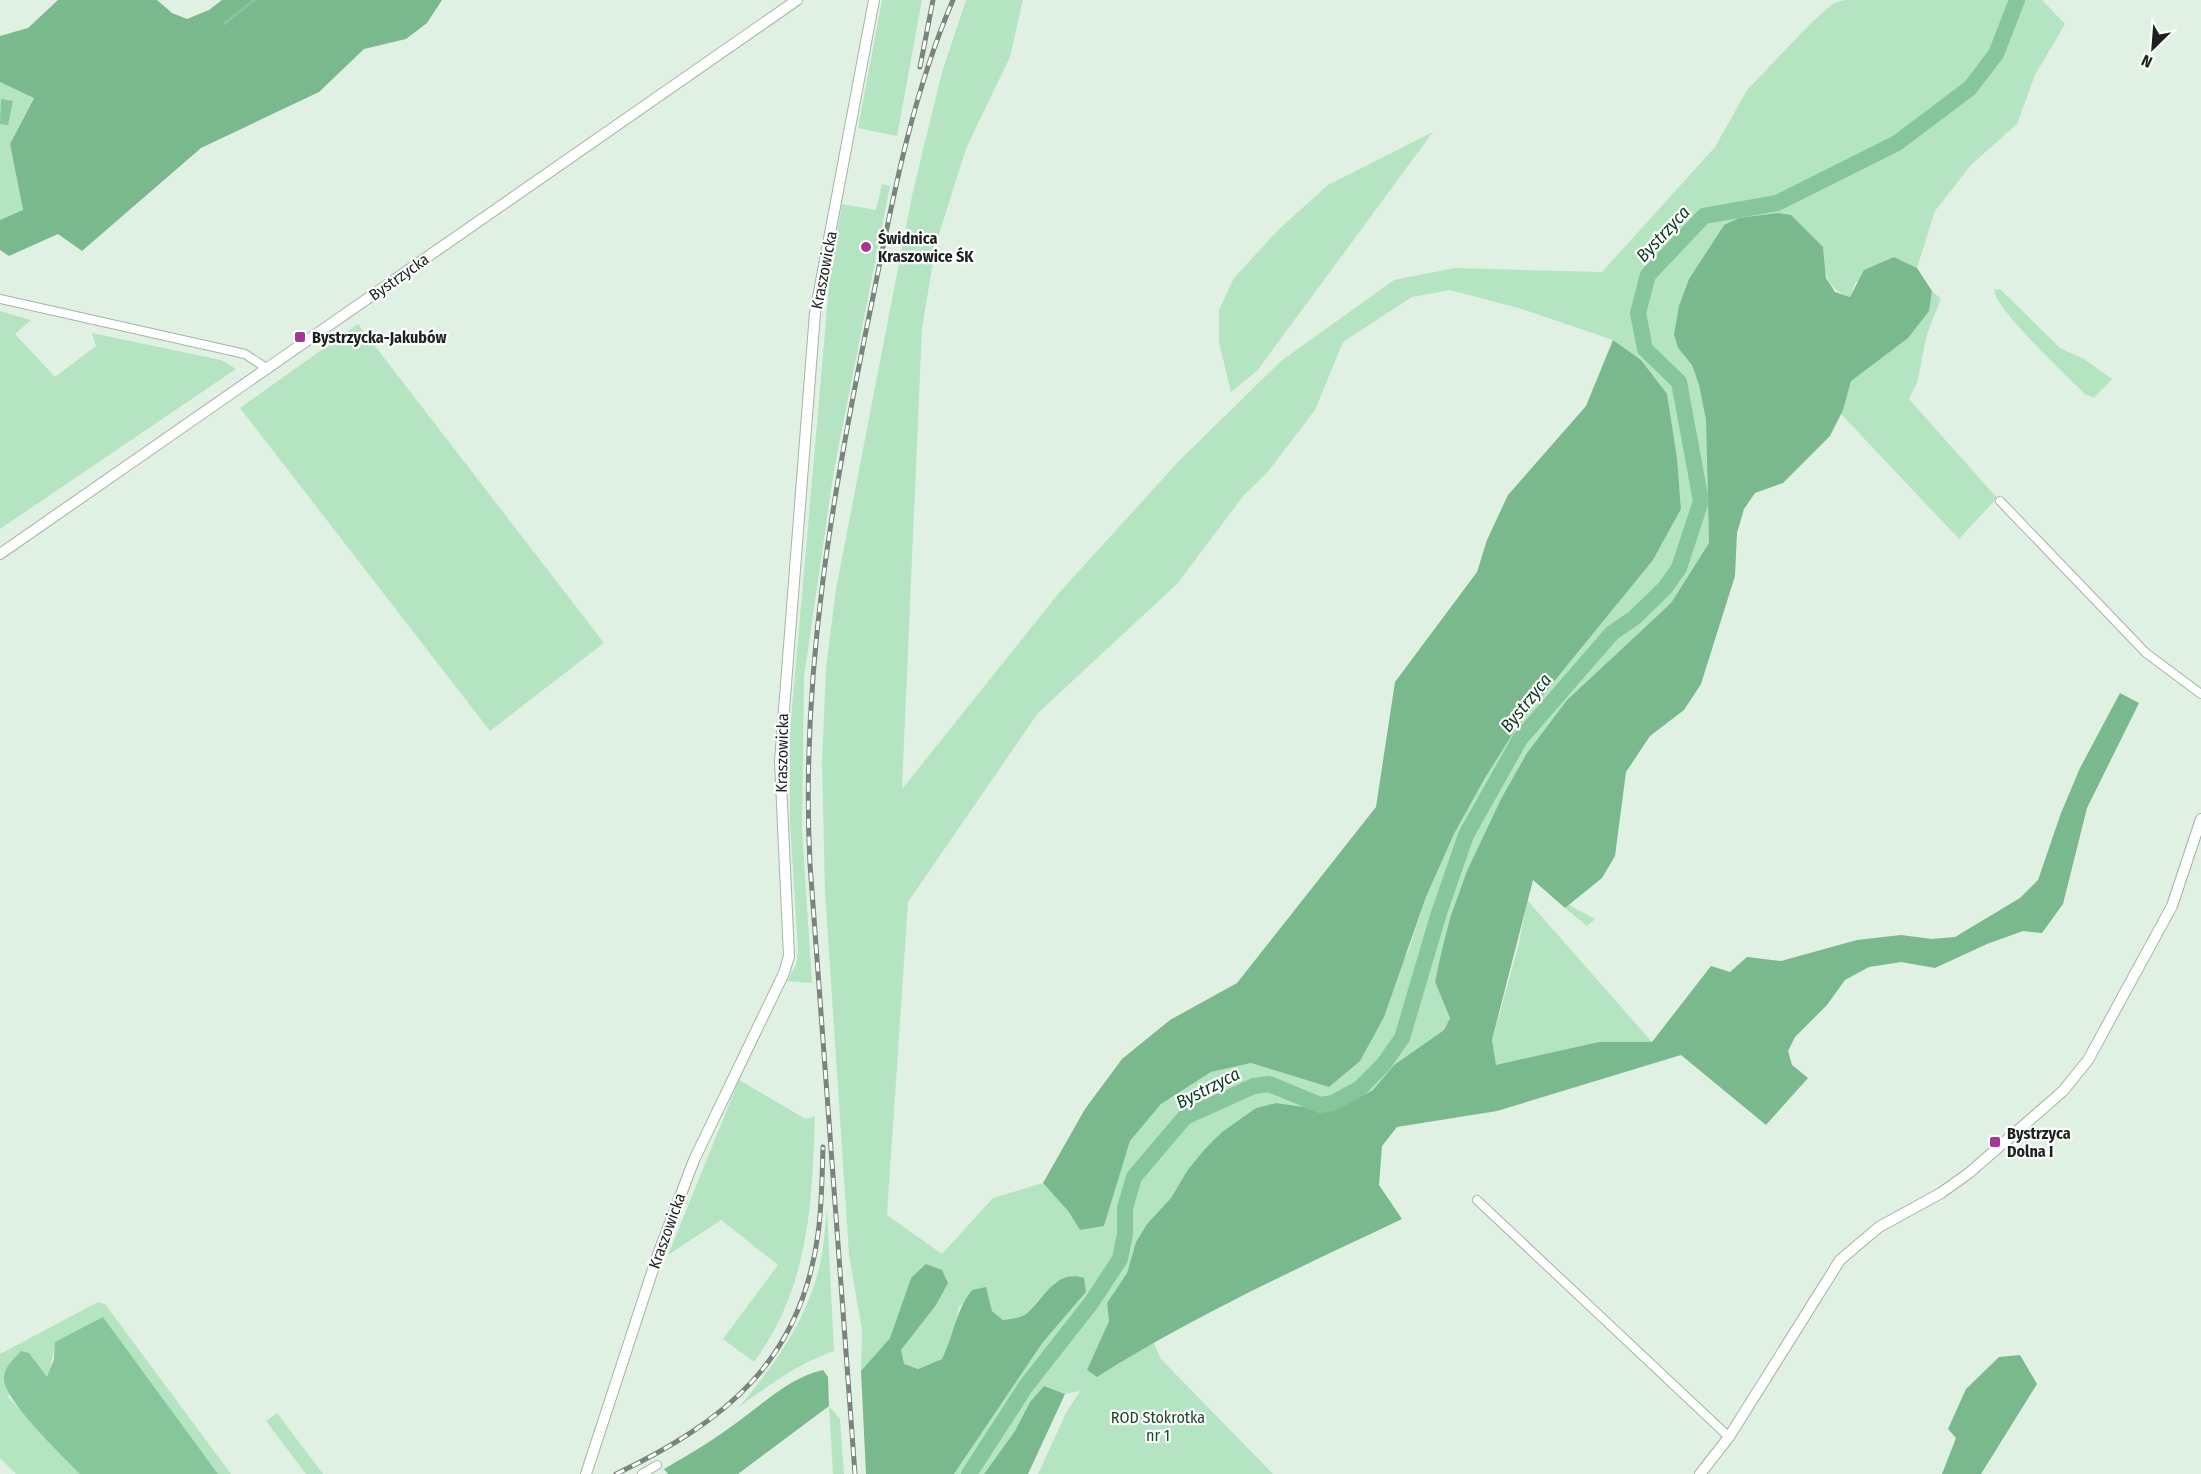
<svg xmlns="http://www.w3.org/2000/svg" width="2201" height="1474" font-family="'Fira Sans Condensed',sans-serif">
  <rect width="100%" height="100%" fill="#e0f1e4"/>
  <!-- green -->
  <g fill="#b5e4c3" fill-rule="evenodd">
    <polygon points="882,0 922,0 897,136 858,128"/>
    <path d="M966,0H1023L1010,57L967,146L936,243L922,329L902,789L1058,594L1178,462L1281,361L1394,280L1455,268L1602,272L1715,147L1747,90L1811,23L1834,3L1845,0H2042L2065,24L2035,75L2017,124L1971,165L1935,211L1917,268L1894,257L1855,283L1850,297C1823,287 1826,273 1823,247L1724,225L1689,279L1678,348L1692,365L1699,385L1706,420L1709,543L1671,603L1567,700L1527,753L1502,797L1450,918L1435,982L1450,1018L1444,1030L1394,1065L1373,1090L1332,1111L1276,1103L1256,1108L1222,1132L1187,1171L1171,1198L1147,1224L1136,1242L1127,1273L1107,1303L1109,1321L1087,1371L1129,1356L1154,1343L1161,1359L1273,1474H1038L1066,1413L1080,1391L1065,1394L1044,1386L1030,1402L1015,1431L984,1474H954L1043,1342L1086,1292L1055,1282L1024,1316L1003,1320L992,1311L986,1288L959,1307L952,1340L942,1359L918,1369L903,1364L901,1350L915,1329L911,1278L890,1338L861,1371L862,1330L849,1255L825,892L822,760L826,668L836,589L913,191L942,72ZM1450,290L1522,309L1613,340L1641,360L1667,395L1677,458L1681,509L1653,560L1517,727L1485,778L1454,834L1426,897L1408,952L1329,1086L1251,1063L1211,1072L1161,1104L1130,1141L1104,1226L1080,1230L1068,1211L1043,1183L993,1198L942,1254L887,1215L908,902L1038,713L1177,584L1244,495L1267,473L1315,410L1343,342L1412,297Z"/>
    <polygon points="0,82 34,97 10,144 23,211 0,220"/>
    <polygon points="1433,132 1257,371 1231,392 1219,342 1219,310 1234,278 1278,230 1328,185"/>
    <polygon points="882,184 890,186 834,470 804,677 802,830 812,983 787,981 796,965 798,951 790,823 790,731 830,275 842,204 876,210"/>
    <path d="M2000,289L2060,348L2084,359L2112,379L2094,398L2085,394C2067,376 1996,310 1994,290Z"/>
    <polygon points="1932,291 1941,299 1927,334 1917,383 1909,399 1997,498 1959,539 1841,414 1851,381 1929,311"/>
    <polygon points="0,311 31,320 15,334 55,377 96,346 92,333 221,360 236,369 0,529"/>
    <polygon points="358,324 604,643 490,731 240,408"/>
    <polygon points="1527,900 1652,1042 1599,1042 1496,1066 1492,1041 1519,943"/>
    <polygon points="1569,905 1595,919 1587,926 1565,908"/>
    <path d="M739,1080L806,1119L815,1116C812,1207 809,1286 754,1362L723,1339L778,1265L721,1220L668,1255Z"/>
    <path d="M827,1209L834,1351C797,1364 769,1385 738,1408C774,1366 808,1319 820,1264C824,1247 825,1227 827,1209Z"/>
    <path d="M98,1302L105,1304L231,1474H218L103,1317L55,1350C52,1356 50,1368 50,1376L47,1377L29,1353L8,1397L80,1474H16L0,1458V1354Z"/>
    <polygon points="829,1406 840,1419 844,1474 833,1474"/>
    <polygon points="277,1413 323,1474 306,1474 266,1421"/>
  </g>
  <!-- forest -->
  <g fill="#7ab88e">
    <polygon points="58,0 157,0 172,13 187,19 209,10 222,0 442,0 427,23 406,39 364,49 319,92 201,148 82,251 58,234 9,256 0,250 0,220 23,210 10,144 34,98 0,82 0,36 28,28"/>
    <path d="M1778,213L1791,215L1823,247L1826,278L1835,292L1850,297L1864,270L1894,257L1917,268L1932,291L1929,311L1908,338L1851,381L1843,410L1830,436L1783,483L1755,493L1744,509L1737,533L1735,576L1701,684L1684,710L1650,736L1626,772L1615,856L1602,878L1565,908L1533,880L1492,1040L1496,1065L1599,1042H1652L1711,966L1730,972L1747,957L1781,961L1857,940L1901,935L1932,939L1955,937L2020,898L2038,880L2061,813L2080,768L2120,693L2139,703L2087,808L2063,904L2042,933L2023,931L1987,944L1935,968L1901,962L1869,967L1845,980L1827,1005L1795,1037L1788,1051L1792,1065L1808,1078L1766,1125L1681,1055L1497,1111L1397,1127L1382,1146L1379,1185L1402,1219C1299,1268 1193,1316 1097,1377L1087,1370L1109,1321L1107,1303L1127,1273L1136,1242L1147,1224L1171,1198L1187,1171L1204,1150L1222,1132L1256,1108L1276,1103L1332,1111L1373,1090L1394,1065L1444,1030L1450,1018L1435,982L1441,954L1450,918L1467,871L1502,797L1527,753L1567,700L1671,603L1709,543L1706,420L1699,385L1692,365L1678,348L1674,334L1679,306L1689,279L1724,225L1739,218Z"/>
    <polygon points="1613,340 1641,360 1667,394 1677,458 1681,509 1653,560 1517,727 1485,778 1454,834 1426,897 1384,1017 1360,1061 1329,1087 1251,1063 1211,1072 1161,1104 1130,1141 1104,1226 1080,1230 1068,1211 1043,1183 1085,1109 1122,1059 1170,1020 1237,983 1376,807 1395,682 1477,572 1487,540 1508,495 1586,406"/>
    <path d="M926,1264L942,1270L948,1283L936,1305L901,1350L904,1364L918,1369L942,1359C954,1335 955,1312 972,1290L986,1287L992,1311L1003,1320C1010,1319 1021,1318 1026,1314C1045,1298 1055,1269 1084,1278L1086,1292L1043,1342L954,1474H866L861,1371L890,1338L911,1278Z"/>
    <polygon points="2020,1355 2037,1384 1981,1474 1942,1474 1956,1438 1948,1429 1966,1389 1999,1357"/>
    <path d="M823,1370L828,1377L829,1406L738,1474H668L664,1469C690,1454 715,1439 739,1421C765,1402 791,1377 823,1370Z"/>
    <polygon points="1044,1386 1065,1394 1028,1474 984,1474 1015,1431 1030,1402"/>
  </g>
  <!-- water -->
  <g fill="#87c59b">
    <polygon points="1,99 13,101 8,125 0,124"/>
    <path d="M103,1317L218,1474H80C64,1457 1,1398 4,1377C5,1366 14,1359 21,1351L29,1353L47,1377L54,1359L55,1342Z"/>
  </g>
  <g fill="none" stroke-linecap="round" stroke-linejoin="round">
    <!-- stream -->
    <polyline stroke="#87c59b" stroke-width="3" points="224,24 254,0"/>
    <!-- river -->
    <polyline stroke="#87c59b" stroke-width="16" points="969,1474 1026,1386 1091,1303 1120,1259 1125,1234 1125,1208 1134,1177 1185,1117 1254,1086 1269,1084 1320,1105 1333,1103 1360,1088 1383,1065 1402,1038 1439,913 1466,835 1520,739 1612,633 1634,618 1665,588 1679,568 1701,501 1679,382 1645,349 1638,313 1648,275 1704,216 1777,203 1897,143 1970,88 1996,54 2017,0"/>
    <defs>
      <g id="minor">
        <polyline points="0,299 245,354 268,369"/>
        <polyline points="2000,501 2146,653 2201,694"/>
        <polyline points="1477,1200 1729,1437"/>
        <polyline points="642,1474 657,1465"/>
      </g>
      <g id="tertiary">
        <polyline points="0,554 797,0"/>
        <polyline points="586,1474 657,1257 694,1160 784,973 789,956 780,761 815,313 874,0"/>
        <polyline points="1700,1474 1729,1437 1840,1260 1879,1227 1941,1193 1969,1173 2063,1091 2088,1060 2172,906 2201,819"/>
      </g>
    </defs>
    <!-- minor casing -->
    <use href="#minor" stroke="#a3b3a8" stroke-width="10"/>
    <!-- tertiary casing -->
    <use href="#tertiary" stroke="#a3b3a8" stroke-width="12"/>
    <!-- minor -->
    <use href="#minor" stroke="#fff" stroke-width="8"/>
    <!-- tertiary -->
    <use href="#tertiary" stroke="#fff" stroke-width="10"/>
    <defs>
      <g id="rail">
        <polyline points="920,67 933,0"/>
        <path d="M616,1474C725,1422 801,1361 818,1234C822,1205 822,1176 823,1147"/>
        <path d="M855,1474L810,864C800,672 834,485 873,297C893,197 912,95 953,0"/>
      </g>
    </defs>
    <!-- rail casing -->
    <use href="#rail" stroke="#79847c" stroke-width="5"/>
    <!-- rail -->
    <use href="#rail" stroke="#fff" stroke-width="3" stroke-dasharray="9" stroke-linecap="butt"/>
  </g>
  <!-- markers -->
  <g fill="#a43694" stroke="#fff" stroke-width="2">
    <circle cx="866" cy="247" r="6"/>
    <rect x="294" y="331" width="12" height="12" rx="3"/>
    <rect x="1989" y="1136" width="12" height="12" rx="3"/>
  </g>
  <g text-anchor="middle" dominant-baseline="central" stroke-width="4.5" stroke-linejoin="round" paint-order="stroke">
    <!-- poi labels -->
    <g font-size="16" font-weight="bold" fill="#1c231e" stroke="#fff" text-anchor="start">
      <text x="878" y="238">Świdnica<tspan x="878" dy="18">Kraszowice ŚK</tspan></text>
      <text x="312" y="337">Bystrzycka-Jakubów</text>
      <text x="2007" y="1133">Bystrzyca<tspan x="2007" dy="18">Dolna I</tspan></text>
    </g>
    <!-- street labels -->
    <g font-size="16" fill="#1c231e" stroke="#fff">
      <text transform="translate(824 270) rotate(-79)">Kraszowicka</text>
      <text transform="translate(399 277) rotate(-35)">Bystrzycka</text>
      <text transform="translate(782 753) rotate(-89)">Kraszowicka</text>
      <text transform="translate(667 1231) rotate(-70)">Kraszowicka</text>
    </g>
    <!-- park labels -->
    <g font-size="16" fill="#19482b" stroke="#fff">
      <text x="1158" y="1417">ROD Stokrotka<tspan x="1158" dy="18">nr 1</tspan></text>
    </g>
    <!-- water labels -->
    <g font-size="18" font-style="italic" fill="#0b3c21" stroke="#fff">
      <text transform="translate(1663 234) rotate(-47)">Bystrzyca</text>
      <text transform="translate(1526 703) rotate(-51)">Bystrzyca</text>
      <text transform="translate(1208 1088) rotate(-27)">Bystrzyca</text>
    </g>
  </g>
  <!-- north arrow -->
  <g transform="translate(2153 48) rotate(205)" stroke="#ffffff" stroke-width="4.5" paint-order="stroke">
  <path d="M0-4.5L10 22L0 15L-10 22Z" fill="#1c231e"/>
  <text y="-9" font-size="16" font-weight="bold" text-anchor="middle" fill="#1c231e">N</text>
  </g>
</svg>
